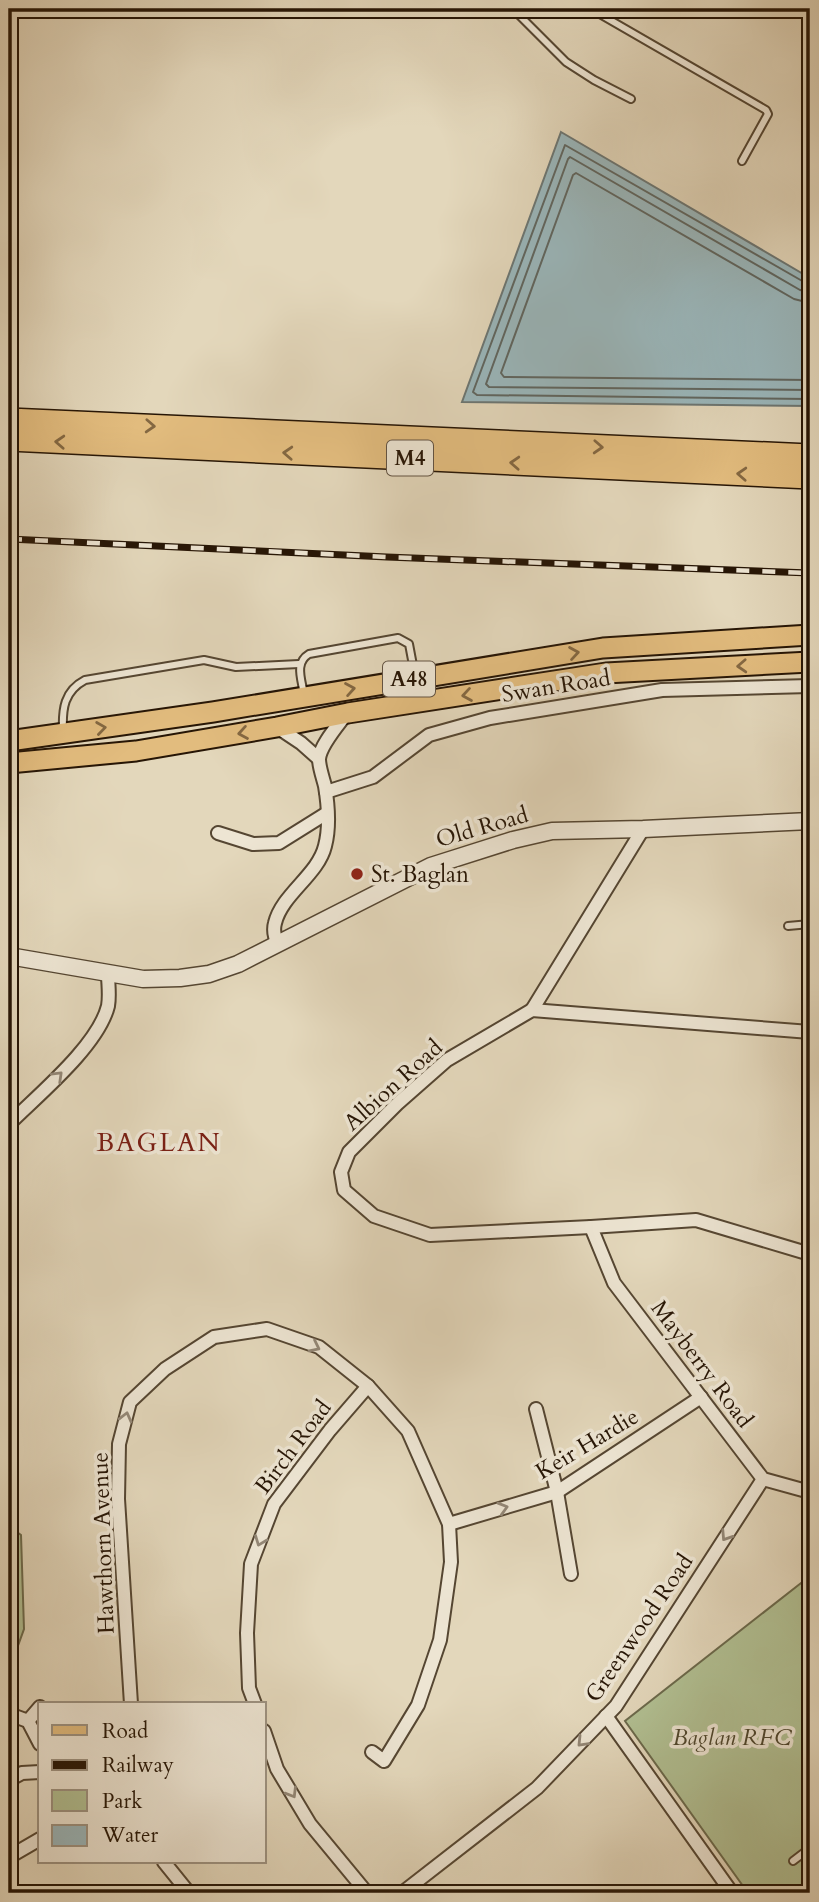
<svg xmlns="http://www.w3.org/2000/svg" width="819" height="1902" font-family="Cardo,serif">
  <rect width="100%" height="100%" fill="#e3d7bb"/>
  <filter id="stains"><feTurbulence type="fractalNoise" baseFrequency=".00286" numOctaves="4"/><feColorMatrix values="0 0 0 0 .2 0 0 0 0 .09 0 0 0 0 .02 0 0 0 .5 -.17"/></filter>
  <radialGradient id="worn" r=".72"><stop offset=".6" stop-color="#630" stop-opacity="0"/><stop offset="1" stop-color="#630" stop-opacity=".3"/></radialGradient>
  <!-- green -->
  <g fill="#b1bf92" stroke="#6c6a4c" stroke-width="2">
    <polygon points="9,1526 21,1535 24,1629 11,1665 9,1666"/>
    <polygon points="810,1576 810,1882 798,1893 748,1893 625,1721"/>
  </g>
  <!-- water -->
  <polygon fill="#9ab7bc" stroke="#6c7673" stroke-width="2" points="561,132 810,278 810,406 462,402"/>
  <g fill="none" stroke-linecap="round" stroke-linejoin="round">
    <!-- shore -->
    <g stroke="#606660" stroke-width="2">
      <polyline points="810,283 804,282 565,145 473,392 477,395 810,399"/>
      <polyline points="810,292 800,290 570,157 568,159 486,384 489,387 810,390"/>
      <polyline points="810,303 794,299 576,173 573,175 501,373 504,377 810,380"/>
    </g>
    <defs>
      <g id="service">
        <polyline points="513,9 566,62 594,80 631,99"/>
        <polyline points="591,9 766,110 768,114 742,161"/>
        <path d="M304,695C302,680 294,663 309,654L398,638L409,644L415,676"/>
        <path d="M63,731C62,709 64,691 85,680L204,660L236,667L299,664"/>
        <polyline points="788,926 810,924"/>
        <polyline points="793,1861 810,1848"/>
      </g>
      <g id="minor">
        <polyline points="277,727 301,743 319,759"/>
        <polyline points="326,792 373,777 429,735 490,718 662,690 810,686"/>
        <polyline points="218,833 253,844 279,843 327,813"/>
        <path d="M278,944C275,938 273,930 275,923C282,894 318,875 325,846C330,827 328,804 325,786C323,778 319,767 319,759C320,745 339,724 347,713"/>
        <polyline points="532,1010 643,829"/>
        <polyline points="810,1032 532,1010 447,1060 397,1104 349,1152 341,1172 344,1190 374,1216 430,1235 591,1227 696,1220 810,1254"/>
        <path d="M9,1124C38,1095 98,1046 108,1006C110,995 108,984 108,973"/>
        <polyline points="591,1227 614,1283 763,1479 810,1492"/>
        <polyline points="536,1409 557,1492 571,1574"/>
        <polyline points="449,1524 557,1492 701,1397"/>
        <polyline points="131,1704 118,1499 119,1444 130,1402 165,1369 214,1337 267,1329 319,1347 368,1386 408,1431 449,1524 451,1562 440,1640 418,1705 384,1761 372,1752"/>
        <polyline points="255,1704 249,1688 247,1633 251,1564 274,1504 330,1430 368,1386"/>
        <polyline points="9,1714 28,1721 40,1744"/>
        <polyline points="606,1716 732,1893"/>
        <polyline points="28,1721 40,1707"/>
        <polyline points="264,1731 277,1769 310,1824 367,1893"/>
        <polyline points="9,1780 22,1773 40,1772"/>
        <polyline points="9,1857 40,1839"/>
        <polyline points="164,1862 189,1893"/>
        <polyline points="402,1893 537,1788 616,1706 763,1479"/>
      </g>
      <polyline id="tertiary" points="9,956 143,979 180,978 209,974 238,964 431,866 513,840 552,831 643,829 810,821"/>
      <g id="primary">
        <polyline points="9,741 213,712 603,648 810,635"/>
        <polyline points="9,763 136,751 277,727 348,713 606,673 810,662"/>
      </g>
      <g id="motorway">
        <polyline points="9,420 810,456"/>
        <polyline points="9,439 810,477"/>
      </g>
    </defs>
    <!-- service casing -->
    <use href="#service" stroke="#554632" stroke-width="10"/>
    <!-- minor casing -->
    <use href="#minor" stroke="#554632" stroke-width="16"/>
    <!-- tertiary casing -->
    <use href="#tertiary" stroke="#554632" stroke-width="19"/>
    <!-- primary casing -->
    <use href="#primary" stroke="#261505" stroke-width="23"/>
    <!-- motorway casing -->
    <use href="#motorway" stroke="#261505" stroke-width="26"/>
    <!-- service -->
    <use href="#service" stroke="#ede5d3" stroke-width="6"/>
    <!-- minor -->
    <use href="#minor" stroke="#ede5d3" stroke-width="12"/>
    <!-- tertiary -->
    <use href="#tertiary" stroke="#ede5d3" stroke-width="16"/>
    <!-- primary -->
    <use href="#primary" stroke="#e2bc7e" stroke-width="19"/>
    <!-- motorway -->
    <use href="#motorway" stroke="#e2bc7e" stroke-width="23"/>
    <defs>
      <polyline id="rail" points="9,539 387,557 810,573"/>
    </defs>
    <!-- rail casing -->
    <use href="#rail" stroke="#261505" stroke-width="7"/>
    <!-- rail -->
    <use href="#rail" stroke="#ede5d3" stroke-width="4.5" stroke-dasharray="13" stroke-linecap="butt"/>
  </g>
  <!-- one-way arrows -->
  <defs><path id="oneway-chevron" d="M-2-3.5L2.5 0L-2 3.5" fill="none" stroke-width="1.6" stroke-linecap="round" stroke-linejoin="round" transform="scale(1.75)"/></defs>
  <g stroke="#846842">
    <use href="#oneway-chevron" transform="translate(150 426) rotate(3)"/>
    <use href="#oneway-chevron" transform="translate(60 442) rotate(-177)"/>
    <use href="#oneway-chevron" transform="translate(598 447) rotate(3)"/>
    <use href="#oneway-chevron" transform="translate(288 453) rotate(-177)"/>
    <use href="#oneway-chevron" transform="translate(515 463) rotate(-177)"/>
    <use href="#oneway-chevron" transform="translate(742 474) rotate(-177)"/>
    <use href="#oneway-chevron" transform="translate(574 653) rotate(-9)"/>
    <use href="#oneway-chevron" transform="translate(742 666) rotate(177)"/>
    <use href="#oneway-chevron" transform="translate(350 689) rotate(-10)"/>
    <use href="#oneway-chevron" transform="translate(467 695) rotate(171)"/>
    <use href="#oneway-chevron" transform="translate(101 728) rotate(-8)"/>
    <use href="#oneway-chevron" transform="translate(243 733) rotate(170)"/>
  </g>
  <g stroke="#938776">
    <use href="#oneway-chevron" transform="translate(58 1076) rotate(-44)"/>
    <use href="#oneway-chevron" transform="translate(315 1347) rotate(26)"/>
    <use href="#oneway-chevron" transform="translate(126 1417) rotate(-76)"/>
    <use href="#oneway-chevron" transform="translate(503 1508) rotate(-16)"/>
    <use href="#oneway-chevron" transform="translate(726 1536) rotate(123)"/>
    <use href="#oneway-chevron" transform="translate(260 1541) rotate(111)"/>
    <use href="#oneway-chevron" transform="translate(582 1742) rotate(134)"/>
    <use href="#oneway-chevron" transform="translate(292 1793) rotate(59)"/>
  </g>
  <!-- markers -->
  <circle fill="#8f2418" stroke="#ede5d3" stroke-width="2.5" cx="357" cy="874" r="7"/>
  <g text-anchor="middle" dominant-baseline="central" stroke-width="7" stroke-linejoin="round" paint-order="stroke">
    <!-- shield labels -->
    <g fill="#ede5d3" stroke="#625343" stroke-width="2">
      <rect x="387" y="440.5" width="46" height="35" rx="5"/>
      <rect x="383" y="661.5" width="52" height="35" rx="5"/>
    </g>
    <g font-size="21" font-weight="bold" fill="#261505">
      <text x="410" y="458">M4</text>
      <text x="409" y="679">A48</text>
    </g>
    <!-- street labels -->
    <g font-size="23" fill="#261505" stroke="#ede5d3">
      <text transform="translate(556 686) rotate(-9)">Swan Road</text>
      <text transform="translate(482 827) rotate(-16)">Old Road</text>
      <text transform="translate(393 1085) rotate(-42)">Albion Road</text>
      <text transform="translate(702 1364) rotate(53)">Mayberry Road</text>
      <text transform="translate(587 1444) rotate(-31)">Keir Hardie</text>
      <text transform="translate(293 1447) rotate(-53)">Birch Road</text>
      <text transform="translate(103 1543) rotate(-92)">Hawthorn Avenue</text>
      <text transform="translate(639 1628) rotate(-56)">Greenwood Road</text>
    </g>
    <!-- poi labels -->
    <g font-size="23" fill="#261505" stroke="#ede5d3" text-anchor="start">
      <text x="371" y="874">St. Baglan</text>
    </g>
    <!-- park labels -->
    <g font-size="23" font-style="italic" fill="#50482f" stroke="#ede5d3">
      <text x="732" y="1737">Baglan RFC</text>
    </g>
    <!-- quarter labels -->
    <g font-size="26" letter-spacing="2" fill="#7a1f14" stroke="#ede5d3">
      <text x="159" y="1142">BAGLAN</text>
    </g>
  </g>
  <!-- margin -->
  <rect width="819" height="1902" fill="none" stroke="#e3d7bb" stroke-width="35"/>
  <rect x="10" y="10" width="798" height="1881" fill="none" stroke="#261505" stroke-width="3.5"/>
  <rect x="18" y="18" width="784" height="1867" fill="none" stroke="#261505" stroke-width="2"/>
  <!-- legend -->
  <rect x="38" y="1702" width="228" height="161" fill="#ede5d3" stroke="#9d9281" stroke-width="2"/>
  <rect x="52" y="1725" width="35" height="10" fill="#e2bc7e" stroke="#9d9281" stroke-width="2"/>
  <text x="102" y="1738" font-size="21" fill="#261505">Road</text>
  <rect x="52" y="1760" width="35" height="10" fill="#261505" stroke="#9d9281" stroke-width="2"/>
  <text x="102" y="1772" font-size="21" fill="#261505">Railway</text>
  <rect x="52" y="1790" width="35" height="21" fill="#b1bf92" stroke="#9d9281" stroke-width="2"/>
  <text x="102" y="1808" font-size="21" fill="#261505">Park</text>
  <rect x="52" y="1825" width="35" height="21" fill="#9ab7bc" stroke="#9d9281" stroke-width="2"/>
  <text x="102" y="1842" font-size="21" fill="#261505">Water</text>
  <rect width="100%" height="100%" filter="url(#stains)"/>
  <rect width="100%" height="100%" fill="url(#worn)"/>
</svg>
